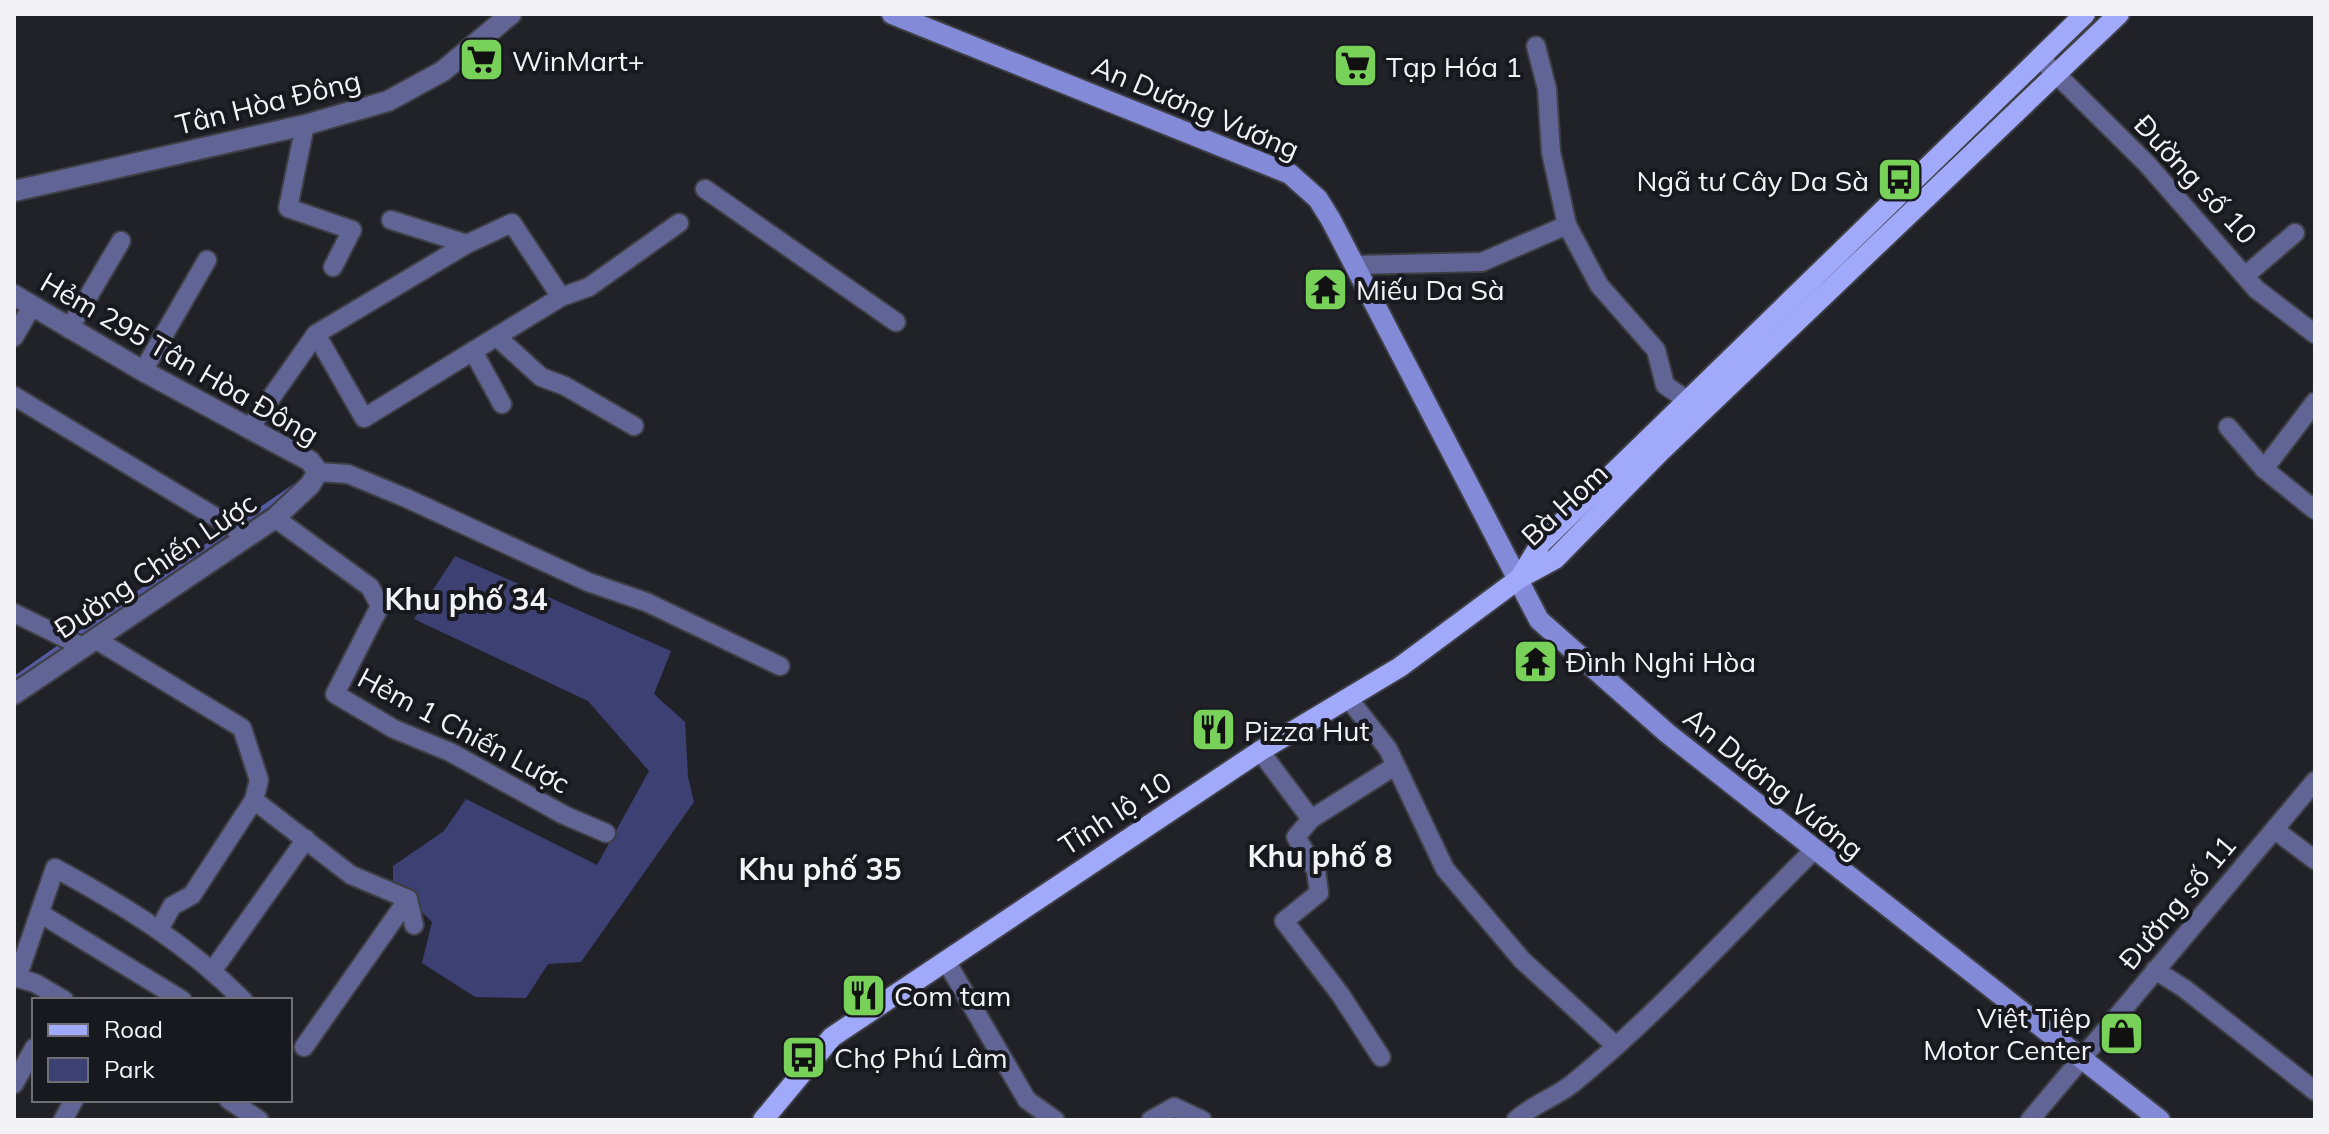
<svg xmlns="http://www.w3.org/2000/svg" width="2329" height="1134" font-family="Mulish,sans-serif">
  <rect width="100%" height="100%" fill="#212228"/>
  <!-- green -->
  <polygon fill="#3d4073" points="455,556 671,651 654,694 685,722 688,777 694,802 581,962 548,964 526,998 475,997 422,963 432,922 393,884 393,866 444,831 466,799 597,865 649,771 588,701 414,619"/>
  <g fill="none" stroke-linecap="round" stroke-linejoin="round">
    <!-- stream -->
    <g stroke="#555aa0" stroke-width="5">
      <polyline points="237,526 295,486"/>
      <polyline points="76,636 229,531"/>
      <polyline points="14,679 64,644"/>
    </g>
    <defs>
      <g id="minor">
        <polyline points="1536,46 1547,89 1551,152 1567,225 1599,285 1656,350 1665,385 1698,408"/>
        <polyline points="2039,57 2147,164 2256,289 2315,334"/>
        <polyline points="305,125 288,208 352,230 333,267"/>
        <polyline points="705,189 896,322"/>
        <polyline points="391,220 467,244"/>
        <polyline points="1354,265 1482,262 1567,225"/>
        <polyline points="2246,275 2295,233"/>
        <polyline points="69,329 121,241"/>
        <polyline points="316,334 364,418 561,297 589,287 679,223"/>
        <polyline points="14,337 32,306"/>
        <polyline points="497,337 541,377 565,386 634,426"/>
        <polyline points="473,351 502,404"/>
        <polyline points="143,371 207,260"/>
        <polyline points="14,396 247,536"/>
        <polyline points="2228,427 2264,469 2315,510"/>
        <polyline points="249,429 316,334 467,244 512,223 561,297"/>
        <polyline points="2264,469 2315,402"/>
        <polyline points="318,472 348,474 406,498 588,582 646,602 780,666"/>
        <polyline points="275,518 370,587 380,606 335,694 394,729 450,752 564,815 606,833"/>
        <polyline points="14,613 83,647"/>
        <polyline points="95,639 242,728 259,780 254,800 351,875 408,899 414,925"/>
        <polyline points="1348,698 1388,749 1445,869 1522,960 1616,1046"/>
        <polyline points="1260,751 1311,819 1296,837 1316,870 1319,893 1284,921 1340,994 1381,1057"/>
        <polyline points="1311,819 1395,766"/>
        <polyline points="2275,830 2315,860"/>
        <polyline points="41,914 182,1000"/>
        <polyline points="160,928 172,906 192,895 254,800"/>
        <polyline points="946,961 1027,1100 1055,1120"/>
        <polyline points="213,970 306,839"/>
        <polyline points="2155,970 2185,989 2315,1091"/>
        <polyline points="14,977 35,983 64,1000"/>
        <path d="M17,978L55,868C125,906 187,944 243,1000"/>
        <polyline points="304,1047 408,899"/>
        <polyline points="14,1084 34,1048"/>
        <polyline points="229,1100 259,1120"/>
        <polyline points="63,1120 74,1100"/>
        <polyline points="1151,1120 1174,1107 1202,1120"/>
        <path d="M1516,1120C1533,1104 1554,1098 1572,1084C1658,1014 1735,928 1814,850"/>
        <polyline points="2030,1120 2315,781"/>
      </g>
      <g id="tertiary">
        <polyline points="14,191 305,125 388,101 443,71 511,14"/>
        <polyline points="14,295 143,371 310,461 318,472 310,485 275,518 14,694"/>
      </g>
      <polyline id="secondary" points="892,14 1290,174 1318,199 1331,220 1539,620 1667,733 2160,1120"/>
      <g id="primary">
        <polyline points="1520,578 1541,543 2085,14"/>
        <polyline points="763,1120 832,1037 1260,751 1400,667 1520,578 1555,559 1661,451 2119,14"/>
      </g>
    </defs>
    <!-- minor casing -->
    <use href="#minor" stroke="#3e3f45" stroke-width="22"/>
    <!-- tertiary casing -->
    <use href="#tertiary" stroke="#3e3f45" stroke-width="24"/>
    <!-- secondary casing -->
    <use href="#secondary" stroke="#3e3f45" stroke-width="24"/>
    <!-- primary casing -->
    <use href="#primary" stroke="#3e3f45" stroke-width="24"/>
    <!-- minor -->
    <use href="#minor" stroke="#606595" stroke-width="18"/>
    <!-- tertiary -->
    <use href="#tertiary" stroke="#606595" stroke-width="20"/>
    <!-- secondary -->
    <use href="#secondary" stroke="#838ad8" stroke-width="20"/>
    <!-- primary -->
    <use href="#primary" stroke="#a1a9fa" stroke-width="20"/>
  </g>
  <!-- icons -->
  <defs>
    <symbol id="supermarket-square" viewBox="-11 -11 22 22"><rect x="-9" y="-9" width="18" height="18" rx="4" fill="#78d158" stroke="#18191e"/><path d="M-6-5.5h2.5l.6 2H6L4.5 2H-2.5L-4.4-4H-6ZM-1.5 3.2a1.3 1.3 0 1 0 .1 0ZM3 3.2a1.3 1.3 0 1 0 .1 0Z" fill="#111"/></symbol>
    <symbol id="bus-square" viewBox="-11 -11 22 22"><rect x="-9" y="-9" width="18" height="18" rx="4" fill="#78d158" stroke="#18191e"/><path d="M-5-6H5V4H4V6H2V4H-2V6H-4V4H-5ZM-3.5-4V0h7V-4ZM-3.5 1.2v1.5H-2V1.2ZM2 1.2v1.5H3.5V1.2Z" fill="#111"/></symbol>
    <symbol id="temple-square" viewBox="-11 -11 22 22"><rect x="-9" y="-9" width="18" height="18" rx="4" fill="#78d158" stroke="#18191e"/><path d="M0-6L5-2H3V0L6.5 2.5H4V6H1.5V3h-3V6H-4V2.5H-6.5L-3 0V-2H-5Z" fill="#111"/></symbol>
    <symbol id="restaurant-square" viewBox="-11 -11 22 22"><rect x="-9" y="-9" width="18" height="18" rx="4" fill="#78d158" stroke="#18191e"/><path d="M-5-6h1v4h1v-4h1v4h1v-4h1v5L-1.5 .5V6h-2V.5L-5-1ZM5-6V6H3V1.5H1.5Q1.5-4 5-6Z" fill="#111"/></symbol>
    <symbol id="shop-square" viewBox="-11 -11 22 22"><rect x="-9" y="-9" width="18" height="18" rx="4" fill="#78d158" stroke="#18191e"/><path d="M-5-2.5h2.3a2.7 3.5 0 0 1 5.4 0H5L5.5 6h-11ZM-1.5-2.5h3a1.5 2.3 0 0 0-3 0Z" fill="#111"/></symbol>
  </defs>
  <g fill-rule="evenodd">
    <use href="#supermarket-square" x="456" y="34" width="51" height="51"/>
    <use href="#supermarket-square" x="1330" y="40" width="51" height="51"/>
    <use href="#bus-square" x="1874" y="154" width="51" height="51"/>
    <use href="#temple-square" x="1300" y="264" width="51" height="51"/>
    <use href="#temple-square" x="1510" y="636" width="51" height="51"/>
    <use href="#restaurant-square" x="1188" y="704" width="51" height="51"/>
    <use href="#restaurant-square" x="838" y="970" width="51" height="51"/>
    <use href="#shop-square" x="2096" y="1008" width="51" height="51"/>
    <use href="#bus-square" x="778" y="1032" width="51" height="51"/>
  </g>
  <g text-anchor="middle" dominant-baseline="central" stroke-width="8" stroke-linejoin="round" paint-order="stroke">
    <!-- poi labels -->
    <g font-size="28" fill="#f2f2f7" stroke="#18191e" text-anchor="start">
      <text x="512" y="60">WinMart+</text>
      <text x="1386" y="66">Tạp Hóa 1</text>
      <text x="1869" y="180" text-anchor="end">Ngã tư Cây Da Sà</text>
      <text x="1356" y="289">Miếu Da Sà</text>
      <text x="1566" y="661">Đình Nghi Hòa</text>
      <text x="1244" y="730">Pizza Hut</text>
      <text x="894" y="995">Com tam</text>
      <text x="2091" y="1017" text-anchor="end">Việt Tiệp<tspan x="2091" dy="32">Motor Center</tspan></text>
      <text x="834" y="1057">Chợ Phú Lâm</text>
    </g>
    <!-- street labels -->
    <g font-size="28" fill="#f2f2f7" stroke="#18191e">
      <text transform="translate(268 102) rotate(-14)">Tân Hòa Đông</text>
      <text transform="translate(1196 107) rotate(23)">An Dương Vương</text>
      <text transform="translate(2196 179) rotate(47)">Đường số 10</text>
      <text transform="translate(180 358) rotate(30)">Hẻm 295 Tân Hòa Đông</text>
      <text transform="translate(1564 504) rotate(-43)">Bà Hom</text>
      <text transform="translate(155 565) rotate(-34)">Đường Chiến Lược</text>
      <text transform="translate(464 730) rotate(28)">Hẻm 1 Chiến Lược</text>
      <text transform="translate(1774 783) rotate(39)">An Dương Vương</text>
      <text transform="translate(1115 813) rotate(-33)">Tỉnh lộ 10</text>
      <text transform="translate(2177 902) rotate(-50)">Đường số 11</text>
    </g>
    <!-- neighbourhood labels -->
    <g font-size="30" font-weight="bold" fill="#f2f2f7" stroke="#18191e">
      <text x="466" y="599">Khu phố 34</text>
      <text x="1320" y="856">Khu phố 8</text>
      <text x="820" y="869">Khu phố 35</text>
    </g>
  </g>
  <!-- border -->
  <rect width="2329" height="1134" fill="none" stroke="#f2f2f7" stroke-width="32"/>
  <!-- legend -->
  <rect x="32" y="998" width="260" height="104" fill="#18191e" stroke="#6f7075" stroke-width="2"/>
  <rect x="48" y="1024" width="40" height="12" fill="#a1a9fa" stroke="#6f7075" stroke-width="2"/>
  <text x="104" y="1038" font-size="24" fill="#f2f2f7">Road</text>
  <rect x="48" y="1058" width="40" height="24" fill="#3d4073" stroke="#6f7075" stroke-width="2"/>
  <text x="104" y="1078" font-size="24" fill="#f2f2f7">Park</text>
</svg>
